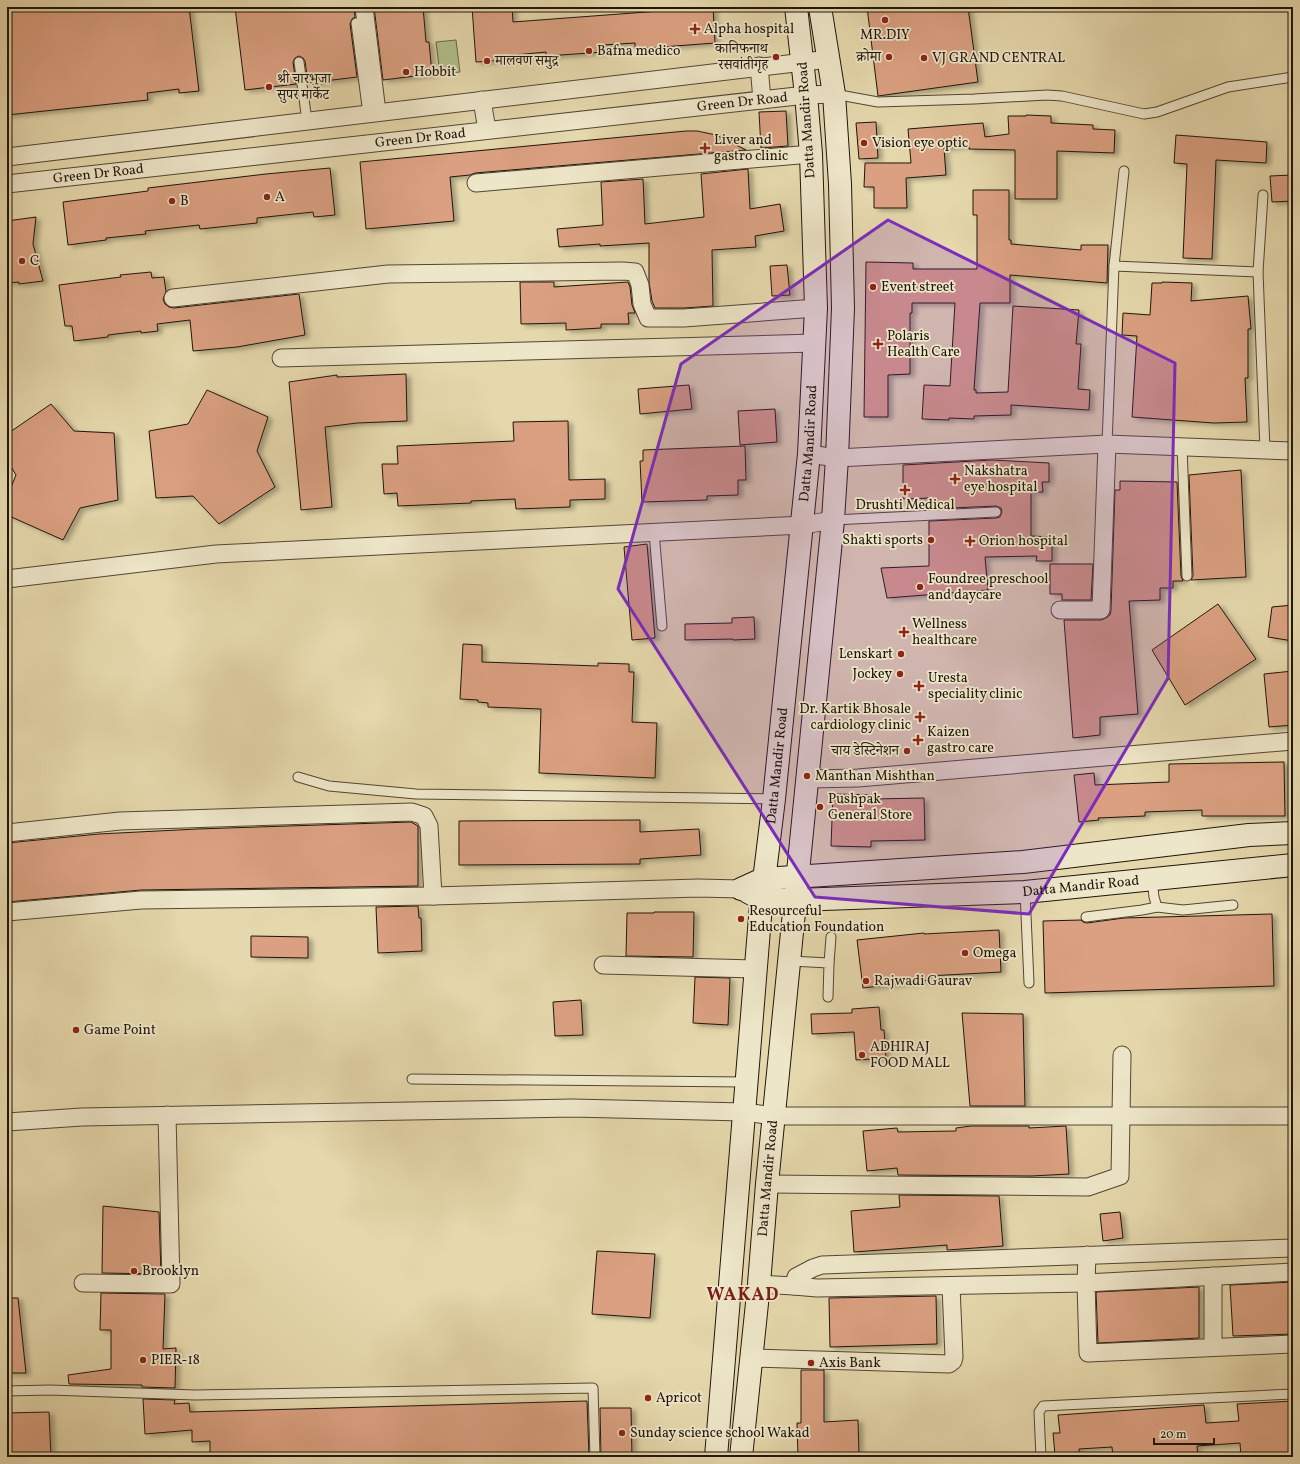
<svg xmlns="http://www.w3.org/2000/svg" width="1300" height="1464" font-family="Vollkorn,'Noto Serif Devanagari',serif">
  <defs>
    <filter id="shadow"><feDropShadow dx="4.5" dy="2.5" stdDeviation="2" flood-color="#0004"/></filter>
  </defs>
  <rect width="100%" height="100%" fill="#e5d8ac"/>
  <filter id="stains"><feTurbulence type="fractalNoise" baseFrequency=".005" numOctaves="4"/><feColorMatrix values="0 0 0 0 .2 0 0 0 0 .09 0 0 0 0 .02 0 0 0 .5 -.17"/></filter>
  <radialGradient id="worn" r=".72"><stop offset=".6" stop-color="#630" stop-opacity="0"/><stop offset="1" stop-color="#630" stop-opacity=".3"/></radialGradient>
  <!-- green -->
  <polygon fill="#b1bf8c" stroke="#686a4c" points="456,40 460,72 440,74 436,42"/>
  <!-- building -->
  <g fill="#daa081" stroke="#20150b" filter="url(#shadow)">
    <polygon points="38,7 189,7 199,91 179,93 179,89 147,93 148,100 7,115 7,11"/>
    <polygon points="235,7 354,7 355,17 352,19 350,24 357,77 308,83 305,61 303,58 299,56 295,58 293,62 296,84 245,90"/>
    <polygon points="374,7 423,7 426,42 429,42 432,74 383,80"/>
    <polygon points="472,7 512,7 513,22 713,7 715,43 635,49 635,43 603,45 604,52 546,56 546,52 504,56 505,60 476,62"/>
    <polygon points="867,7 968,7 978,82 878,96"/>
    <polygon points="786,111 788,146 761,148 759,112"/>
    <polygon points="1026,115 1051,116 1051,123 1093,125 1093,129 1115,130 1114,153 1057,151 1057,199 1015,199 1015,150 969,149 969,145 944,148 946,175 906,178 907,208 874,208 874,187 864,187 865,163 911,163 908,129 983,123 985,137 1009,134 1008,116 1026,116"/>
    <polygon points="876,122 878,158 859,159 856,123"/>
    <polygon points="686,131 697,131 716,135 746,150 475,173 470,175 450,177 454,221 366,229 360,162"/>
    <polygon points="1176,135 1267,142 1266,163 1216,160 1212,259 1183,258 1187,164 1174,163"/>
    <polygon points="330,168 335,215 314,217 313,212 257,218 257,223 200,229 199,225 145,231 146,234 106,238 106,240 68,245 63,202 148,191 148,188 266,174"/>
    <polygon points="748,169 750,209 780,204 784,231 755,236 756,247 712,250 713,306 684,308 655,308 652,301 649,282 649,243 600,246 600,244 559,247 557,229 603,225 601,182 643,179 645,224 704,217 701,174"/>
    <polygon points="1293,175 1293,201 1272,202 1270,176"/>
    <polygon points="973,190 1009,190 1009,240 1011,240 1011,244 1081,250 1081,245 1108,245 1107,283 1010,275 1010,303 980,303 974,390 976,390 976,393 1008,392 1013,306 1079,310 1076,344 1081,344 1078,389 1090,390 1089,410 1011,405 1011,415 974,416 974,419 949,418 949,420 922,419 924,385 950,386 955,303 912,303 912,313 910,313 910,374 888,375 888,417 864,417 866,262 913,263 913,269 977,269 977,215 973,215"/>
    <polygon points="36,217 33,244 43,281 19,284 19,282 8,283 7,221"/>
    <polygon points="787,265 790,295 772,296 770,266"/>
    <polygon points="151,272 152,278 164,277 166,292 163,299 165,304 169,307 174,308 299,294 305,335 237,347 193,351 190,320 157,324 158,331 141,333 141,331 108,335 108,337 74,341 72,326 65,326 59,285 121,277 120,275"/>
    <polygon points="520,282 554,282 554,287 628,282 630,287 632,305 635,313 628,313 629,324 601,324 601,328 566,330 566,323 521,324"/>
    <polygon points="1162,282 1192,283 1191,301 1248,296 1251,329 1248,329 1248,378 1245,378 1247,422 1214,423 1132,417 1137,336 1122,335 1123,313 1150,315 1152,283 1162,283"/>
    <polygon points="406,374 407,421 357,423 325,427 332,507 301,510 289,382 337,375 337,377"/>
    <polygon points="689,385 692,409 640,414 638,389"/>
    <polygon points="207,390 268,417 257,451 275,487 219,524 193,496 156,498 149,431 188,424"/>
    <polygon points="51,404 74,431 114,433 118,500 80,508 63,540 7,515 7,497 16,475 7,460 7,434"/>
    <polygon points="775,409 777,442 740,445 738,411"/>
    <polygon points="568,421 569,480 605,479 605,499 570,500 570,507 516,509 515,499 471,501 471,503 398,506 397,493 384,494 382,464 398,464 397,446 514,441 513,422"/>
    <polygon points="745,446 746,480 738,480 738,495 707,496 707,500 642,502 640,461 643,461 643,450"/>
    <polygon points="992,460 1049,463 1049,482 1042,482 1043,492 1031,492 1031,536 1052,537 1052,561 1036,561 1037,556 985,557 988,590 887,598 881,568 929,566 929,521 996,518 1000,517 1002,512 1001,508 996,506 929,509 929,498 903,499 903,465"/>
    <polygon points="1241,470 1246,577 1191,580 1193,576 1189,475"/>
    <polygon points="1120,481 1177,482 1181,576 1183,581 1173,581 1173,588 1160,588 1160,600 1129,601 1138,714 1100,717 1100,735 1073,738 1064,620 1101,620 1106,618 1110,615 1111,610 1115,490 1120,490"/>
    <polygon points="647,544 655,638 632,640 624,547"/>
    <polygon points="1050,564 1093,564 1091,600 1062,600 1062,594 1050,594"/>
    <polygon points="1218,604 1256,659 1185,705 1152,650"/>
    <polygon points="1293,605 1293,641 1268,637 1272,607"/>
    <polygon points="754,617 755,639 733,640 733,639 685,640 685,624 732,623 732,618"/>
    <polygon points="463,644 482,645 482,662 598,666 598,663 629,664 629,672 634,672 632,722 657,723 655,778 539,773 541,709 488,707 488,703 478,702 478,700 460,699"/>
    <polygon points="1293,671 1293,725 1269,727 1264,674"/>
    <polygon points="1284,762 1285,816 1202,816 1202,810 1145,812 1145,816 1098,818 1099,820 1079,822 1074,775 1094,773 1095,785 1169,782 1169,764"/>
    <polygon points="833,794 873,795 873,799 924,798 925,840 871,841 871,847 831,846"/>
    <polygon points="640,820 640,832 699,829 701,855 640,859 640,864 459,865 459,821"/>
    <polygon points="411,822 418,826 418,886 141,890 7,902 7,843 99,834 197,829"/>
    <polygon points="418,906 419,918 421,918 422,951 378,953 376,907"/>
    <polygon points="654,912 694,912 693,957 626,956 627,913 654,913"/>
    <polygon points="1272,914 1274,986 1045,993 1043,921 1081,920 1083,922 1087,923 1124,918"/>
    <polygon points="999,930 1001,972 928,976 929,980 863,988 857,940 924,933 924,934"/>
    <polygon points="251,936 308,937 308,958 251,957"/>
    <polygon points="695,977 730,978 728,1025 693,1023"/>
    <polygon points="581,1000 583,1035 555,1036 553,1002"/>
    <polygon points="879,1007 881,1030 884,1030 886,1058 856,1060 854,1032 812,1034 811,1014 852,1013 852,1009"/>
    <polygon points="962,1013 1023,1014 1025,1106 970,1106"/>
    <polygon points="971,1126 1029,1126 1029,1128 1066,1126 1069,1174 1031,1176 898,1175 897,1168 867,1171 863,1131 897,1128 898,1132 956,1131 956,1128"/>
    <polygon points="899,1195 999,1196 1003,1246 947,1250 947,1245 854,1252 851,1211 900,1207"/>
    <polygon points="103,1206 159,1212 161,1274 102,1273"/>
    <polygon points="1120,1212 1123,1238 1103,1241 1100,1214"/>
    <polygon points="597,1251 655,1254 650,1318 592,1314"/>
    <polygon points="1293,1282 1293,1334 1233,1336 1230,1285"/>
    <polygon points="1199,1287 1199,1338 1098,1343 1096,1292"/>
    <polygon points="101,1293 165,1294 163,1349 176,1348 175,1388 142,1387 142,1385 69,1384 68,1375 111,1369 111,1330 100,1330"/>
    <polygon points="936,1296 937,1344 830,1347 829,1298"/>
    <polygon points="7,1298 18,1298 26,1373 7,1373"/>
    <polygon points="801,1370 824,1370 824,1422 858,1420 859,1457 798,1457 797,1423 801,1423"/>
    <polygon points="143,1399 175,1400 174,1404 189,1403 190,1412 587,1401 589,1457 210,1457 210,1441 192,1442 192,1430 145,1434"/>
    <polygon points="1293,1401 1293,1457 1241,1457 1240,1443 1197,1446 1198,1457 1113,1457 1112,1447 1079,1449 1079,1453 1055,1455 1053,1433 1060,1433 1058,1415 1204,1405 1206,1423 1239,1421 1237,1404"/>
    <polygon points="600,1408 631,1408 632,1457 601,1457"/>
    <polygon points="49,1412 51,1457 7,1457 7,1413"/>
  </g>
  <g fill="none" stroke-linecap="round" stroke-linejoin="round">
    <defs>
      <g id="lane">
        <polyline points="356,23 368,114"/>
        <polyline points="299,62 307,121"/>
        <polyline points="834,94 878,102 974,99 1047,95 1062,96 1144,114 1157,112 1228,87 1293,77"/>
        <polyline points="1263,195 1258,272 1265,450"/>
        <polyline points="1114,266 1258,272"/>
        <polyline points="1107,444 1114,266 1124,171"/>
        <polyline points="1182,447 1187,576"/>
        <polyline points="833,520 996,512"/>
        <polyline points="654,532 662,626"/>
        <polyline points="298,777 329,786 416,794 774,799"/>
        <polyline points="1152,879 1154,897 1157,907 1183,910 1233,905"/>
        <polyline points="1025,892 1029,983"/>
        <polyline points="1086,917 1142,910 1157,907"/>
        <polyline points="790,961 829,963 828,997"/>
        <polyline points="829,963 831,937"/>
        <polyline points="412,1079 746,1082"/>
        <polyline points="7,1391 50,1390 195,1395 593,1388 595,1457"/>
        <polyline points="1041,1457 1039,1412 1043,1406 1293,1394"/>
      </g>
      <g id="street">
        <polyline points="364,7 377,112"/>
        <polyline points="759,66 762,100"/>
        <polyline points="482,100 487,130"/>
        <polyline points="7,157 829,59"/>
        <polyline points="476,183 811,154"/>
        <path id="s1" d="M7,184L806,95L834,94"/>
        <polyline points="173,298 388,274 623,271 635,272 640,285 642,304 648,318 684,318 816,308"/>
        <polyline points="281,358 814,343"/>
        <polyline points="809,454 837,458 1107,444 1293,451"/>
        <polyline points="7,579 216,554 803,525 833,520"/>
        <polyline points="1060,610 1101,610 1107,444"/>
        <polyline points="808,779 858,778 1293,741"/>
        <polyline points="7,833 120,821 412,812 424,816 429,826 433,896"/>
        <polyline points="7,912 141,900 433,896 698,888 741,889"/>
        <polyline points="603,965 755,969"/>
        <polyline points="7,1122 82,1117 572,1108 744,1112 774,1116 1293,1116"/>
        <polyline points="767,1184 1088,1187 1120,1176 1122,1055"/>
        <polyline points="1293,1272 1086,1283 1088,1353 1293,1344"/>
        <polyline points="1213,1276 1213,1347"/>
        <polyline points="83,1283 171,1284 167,1115"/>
        <polyline points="759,1284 794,1286 796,1277 813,1268 822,1265 1293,1248"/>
        <polyline points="794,1286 817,1288 1086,1283 1087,1255"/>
        <polyline points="751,1358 949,1364 953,1361 954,1357 951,1286"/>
      </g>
      <g id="secondary">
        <polyline points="741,889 763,879 1023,862 1249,835 1293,833"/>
        <path id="s2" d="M748,892L761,899L795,900L1025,892L1293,865"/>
        <path id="s3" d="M716,1457L761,905L774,799L809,454L816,308L811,154L806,95L796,7"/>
        <path id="s4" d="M741,1457L759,1284L767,1184L833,520L837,458L843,308L840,184L834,94L820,7"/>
      </g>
    </defs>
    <!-- lane casing -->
    <use href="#lane" stroke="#514633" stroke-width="11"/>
    <!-- street casing -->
    <use href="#street" stroke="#514633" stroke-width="19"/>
    <!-- secondary casing -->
    <use href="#secondary" stroke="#20150b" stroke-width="24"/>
    <!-- lane -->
    <use href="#lane" stroke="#eee6c9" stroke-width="9"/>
    <!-- street -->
    <use href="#street" stroke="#eee6c9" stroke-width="17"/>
    <!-- secondary -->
    <use href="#secondary" stroke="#eee6c9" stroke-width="22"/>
  </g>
  <!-- marked area -->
  <path fill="#7b2cbf" fill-opacity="0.2" stroke="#7b2cbf" stroke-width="3" stroke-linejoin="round" d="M888,220L1175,363L1168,678L1029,914L815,897L618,589L681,364Z"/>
  <!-- markers -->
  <g fill="#8f2418" stroke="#eee6c9" stroke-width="1.5">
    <circle cx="885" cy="20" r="4"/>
    <path d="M693 23h4v4h4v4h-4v4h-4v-4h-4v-4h4z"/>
    <circle cx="589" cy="51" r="4"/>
    <circle cx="776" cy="57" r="4"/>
    <circle cx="889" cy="57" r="4"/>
    <circle cx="924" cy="58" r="4"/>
    <circle cx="487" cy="61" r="4"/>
    <circle cx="406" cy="72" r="4"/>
    <circle cx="269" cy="87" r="4"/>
    <circle cx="864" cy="143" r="4"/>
    <path d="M703 142h4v4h4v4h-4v4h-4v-4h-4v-4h4z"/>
    <circle cx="267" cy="197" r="4"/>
    <circle cx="172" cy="201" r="4"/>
    <circle cx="22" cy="261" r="4"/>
    <circle cx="873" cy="287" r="4"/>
    <path d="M876 338h4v4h4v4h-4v4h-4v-4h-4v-4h4z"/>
    <path d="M953 473h4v4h4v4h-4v4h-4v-4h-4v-4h4z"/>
    <path d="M903 484h4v4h4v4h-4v4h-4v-4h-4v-4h4z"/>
    <circle cx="931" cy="540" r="4"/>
    <path d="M968 535h4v4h4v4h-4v4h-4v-4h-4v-4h4z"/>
    <circle cx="920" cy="587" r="4"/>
    <path d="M902 626h4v4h4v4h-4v4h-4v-4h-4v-4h4z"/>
    <circle cx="901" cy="654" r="4"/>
    <circle cx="900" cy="674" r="4"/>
    <path d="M917 680h4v4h4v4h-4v4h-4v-4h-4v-4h4z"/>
    <path d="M918 711h4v4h4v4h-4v4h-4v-4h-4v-4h4z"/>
    <path d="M916 734h4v4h4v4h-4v4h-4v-4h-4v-4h4z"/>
    <circle cx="907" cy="751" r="4"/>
    <circle cx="807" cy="776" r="4"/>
    <circle cx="820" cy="807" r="4"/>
    <circle cx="741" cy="919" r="4"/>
    <circle cx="965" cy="953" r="4"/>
    <circle cx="866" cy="981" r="4"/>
    <circle cx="76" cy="1030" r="4"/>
    <circle cx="862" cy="1055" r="4"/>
    <circle cx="134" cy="1271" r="4"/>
    <circle cx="143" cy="1360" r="4"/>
    <circle cx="811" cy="1363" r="4"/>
    <circle cx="648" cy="1398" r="4"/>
    <circle cx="622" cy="1433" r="4"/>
  </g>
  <g text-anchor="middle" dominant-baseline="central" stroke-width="3.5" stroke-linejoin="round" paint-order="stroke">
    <!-- poi labels -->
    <g font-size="14" fill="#20150b" stroke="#eee6c9" text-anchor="start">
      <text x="704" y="29">Alpha hospital</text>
      <text x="885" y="35" text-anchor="middle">MR.DIY</text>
      <text x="768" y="49" text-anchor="end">कानिफनाथ<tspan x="768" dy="16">रसवांतीगृह</tspan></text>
      <text x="597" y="51">Bafna medico</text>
      <text x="881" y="57" text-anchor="end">क्रोमा</text>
      <text x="932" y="58">VJ GRAND CENTRAL</text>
      <text x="495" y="61">मालवण समुद्र</text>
      <text x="414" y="72">Hobbit</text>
      <text x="277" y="79">श्री चारभुजा<tspan x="277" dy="16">सुपर मार्केट</tspan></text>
      <text x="714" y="140">Liver and<tspan x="714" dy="16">gastro clinic</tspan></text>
      <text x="872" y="143">Vision eye optic</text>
      <text x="275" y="197">A</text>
      <text x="180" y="201">B</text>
      <text x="30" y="261">C</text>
      <text x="881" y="287">Event street</text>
      <text x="887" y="336">Polaris<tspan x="887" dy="16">Health Care</tspan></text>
      <text x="964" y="471">Nakshatra<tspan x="964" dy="16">eye hospital</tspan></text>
      <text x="905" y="505" text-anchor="middle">Drushti Medical</text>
      <text x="923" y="540" text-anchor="end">Shakti sports</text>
      <text x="979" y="541">Orion hospital</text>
      <text x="928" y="579">Foundree preschool<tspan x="928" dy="16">and daycare</tspan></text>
      <text x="912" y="624">Wellness<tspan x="912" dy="16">healthcare</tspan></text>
      <text x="893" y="654" text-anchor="end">Lenskart</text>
      <text x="892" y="674" text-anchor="end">Jockey</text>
      <text x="928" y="678">Uresta<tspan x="928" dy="16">speciality clinic</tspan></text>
      <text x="911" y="709" text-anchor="end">Dr. Kartik Bhosale<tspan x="911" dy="16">cardiology clinic</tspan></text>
      <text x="927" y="732">Kaizen<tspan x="927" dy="16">gastro care</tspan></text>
      <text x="899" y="751" text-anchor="end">चाय डेस्टिनेशन</text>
      <text x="815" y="776">Manthan Mishthan</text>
      <text x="828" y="799">Pushpak<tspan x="828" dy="16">General Store</tspan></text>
      <text x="749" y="911">Resourceful<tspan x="749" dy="16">Education Foundation</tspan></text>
      <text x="973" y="953">Omega</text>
      <text x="874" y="981">Rajwadi Gaurav</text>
      <text x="84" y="1030">Game Point</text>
      <text x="870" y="1047">ADHIRAJ<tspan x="870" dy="16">FOOD MALL</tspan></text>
      <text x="142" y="1271">Brooklyn</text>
      <text x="151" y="1360">PIER-18</text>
      <text x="819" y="1363">Axis Bank</text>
      <text x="656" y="1398">Apricot</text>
      <text x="630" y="1433">Sunday science school Wakad</text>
    </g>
    <!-- street labels -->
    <g font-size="14" fill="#20150b" stroke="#eee6c9">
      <text stroke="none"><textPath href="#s1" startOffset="740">Green Dr Road</textPath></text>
      <text transform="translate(807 120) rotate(-94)">Datta Mandir Road</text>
      <text stroke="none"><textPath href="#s1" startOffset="416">Green Dr Road</textPath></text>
      <text stroke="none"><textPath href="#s1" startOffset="92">Green Dr Road</textPath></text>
      <text stroke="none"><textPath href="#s3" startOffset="1018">Datta Mandir Road</textPath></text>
      <text stroke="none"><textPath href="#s3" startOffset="694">Datta Mandir Road</textPath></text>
      <text stroke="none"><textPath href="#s2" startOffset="335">Datta Mandir Road</textPath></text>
      <text stroke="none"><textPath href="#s4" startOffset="280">Datta Mandir Road</textPath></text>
    </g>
    <!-- district labels -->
    <g font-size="18" font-weight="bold" letter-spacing="1" fill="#7a1f14" stroke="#eee6c9">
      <text x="743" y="1295">WAKAD</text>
    </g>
  </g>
  <!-- margin -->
  <rect width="1300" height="1464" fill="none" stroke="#e5d8ac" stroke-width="24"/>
  <rect x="8" y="8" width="1284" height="1448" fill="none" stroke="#20150b" stroke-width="2"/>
  <rect x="12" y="12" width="1276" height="1440" fill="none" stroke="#20150b"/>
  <!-- scale -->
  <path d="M1154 1438v6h60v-6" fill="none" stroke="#20150b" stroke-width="2"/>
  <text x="1160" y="1438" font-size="12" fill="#20150b" stroke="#eee6c9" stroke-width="3" paint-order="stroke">20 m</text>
  <rect width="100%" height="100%" filter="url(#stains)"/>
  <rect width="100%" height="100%" fill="url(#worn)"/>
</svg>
